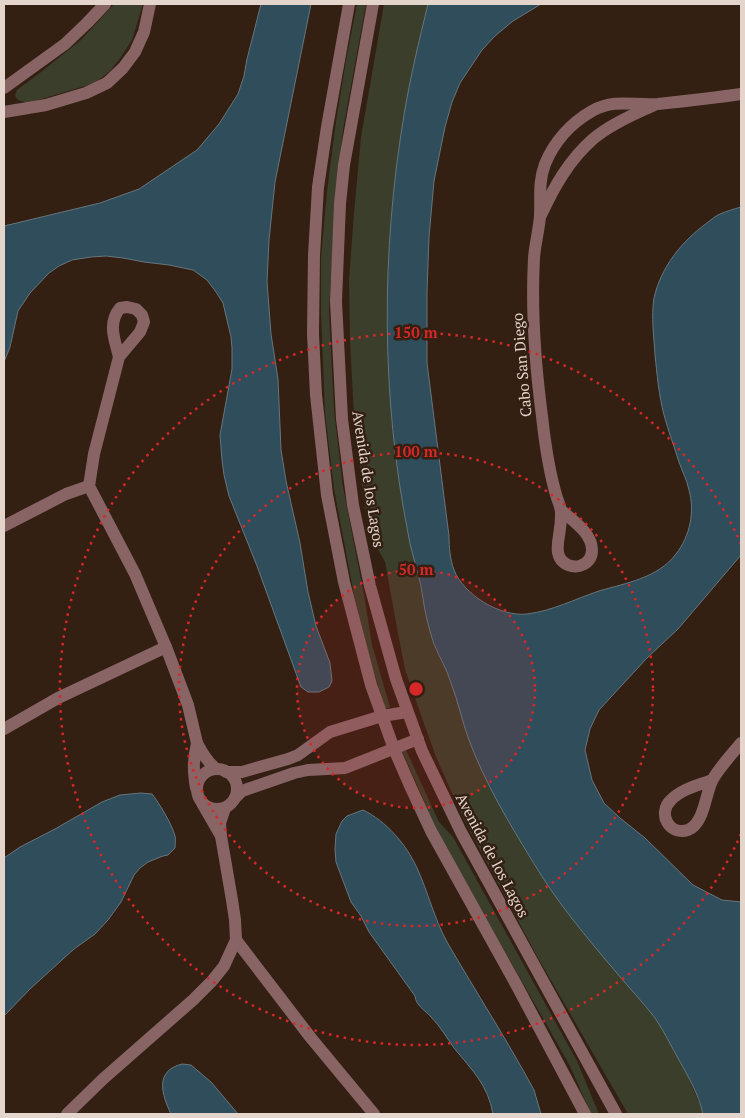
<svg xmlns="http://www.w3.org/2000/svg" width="745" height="1118" font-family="'PT Serif',serif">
  <rect width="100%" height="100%" fill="#341f13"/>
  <!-- green -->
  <g fill="#3b3e2a">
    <polygon points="114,4 143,4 132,40 121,57 110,71 95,83 28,103 18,100 15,96 17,90 41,72 81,40"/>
    <polygon points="357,4 366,4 343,130 336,193 329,311 334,410 343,487 364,595 372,645 390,707 385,709 369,656 355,600 334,489 325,413 321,313 321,257 327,192 335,128 346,60"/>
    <polygon points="384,4 428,4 413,70 404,115 396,170 391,216 387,312 388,366 393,428 400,484 426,616 435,648 447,672 456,696 470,742 485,777 506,816 535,866 569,915 590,941 640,998 657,1020 685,1070 701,1107 703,1114 628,1114 538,958 464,820 436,757 410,684 405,669 397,628 385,562 370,535 363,495 354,416 350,342 349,280 354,213 361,137"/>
    <polygon points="406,750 439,822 453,837 577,1061 599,1114 591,1114 570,1066 440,837 402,751"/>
  </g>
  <!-- water -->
  <g fill="#304d5b" stroke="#66767d">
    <polygon points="261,4 311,4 275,182 269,240 267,282 271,334 278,379 281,450 286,481 300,543 308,592 316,626 330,663 332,681 329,687 319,692 308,692 301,687 257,566 229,496 224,475 222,460 220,435 232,369 232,348 231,337 223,303 216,292 207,280 193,270 169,265 144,262 123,258 106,256 91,257 72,260 59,266 49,273 30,293 18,311 10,347 4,362 4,226 100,203 139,189 197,150 219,124 238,94 244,76 247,59"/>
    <path d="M428,4H541L513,21L495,36L482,50L460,83L452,102L445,127L434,181L429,237L427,292V363L449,536C449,547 450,559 454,570C464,595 500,617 527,614C552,611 575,599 599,591C626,583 658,578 676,554C690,536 695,512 689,490C687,480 682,471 679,462C674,446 668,430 664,415C659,396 657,374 655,355C654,337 651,317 654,298C661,267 682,241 707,223C711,220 715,216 720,214C727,211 734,209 741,207V555L678,629L647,658L599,710L590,729L585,750L592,780L604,803L620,818L645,838L693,885L722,900L741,902V1114H703C699,1095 688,1076 679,1060C671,1046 664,1031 655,1018C643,1002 629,988 616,972C587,938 556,901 533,862C509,823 485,783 469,740C462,721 458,701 451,683C447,669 439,657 434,644C431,635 428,625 426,615C423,602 422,588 418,574C415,561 410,547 408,533C381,396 381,253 404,115C410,78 419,41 428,4Z"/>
    <path d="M141,793L152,794C159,803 172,824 175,836C176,839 175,844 175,848L168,855L163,856L148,862L140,868L134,875L121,902L108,920L95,934L74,949L30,989L4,1016V858L20,847L55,829L102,802L120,795Z"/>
    <path d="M363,810C386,821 406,844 417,868C428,892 434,918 447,942C476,992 507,1040 534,1090L541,1114H493C488,1085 472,1070 454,1048C447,1038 440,1026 431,1017C425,1010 416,1006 415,996L369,932L361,916L351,902L336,862L335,849L336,834L342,821L347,816Z"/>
    <path d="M182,1064L191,1065L211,1082L238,1114H171C162,1095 154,1071 182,1064Z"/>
  </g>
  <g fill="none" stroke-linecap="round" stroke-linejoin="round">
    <!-- minor -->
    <g stroke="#886465" stroke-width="12">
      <polyline points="349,4 327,127 318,187 314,255 313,334 316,395 327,495 344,582 371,685 394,749 411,788 431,831 517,986 585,1114"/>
      <polyline points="373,4 344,165 340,204 336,301 342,419 353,505 370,586 396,679 422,751 461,832 616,1114"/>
      <polyline points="4,88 65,44 87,23 105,4"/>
      <polyline points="4,112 46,105 86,93 107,83 123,68 135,52 144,32 150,4"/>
      <path d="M541,215C554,187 569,160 593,139C611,124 633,115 654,105"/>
      <path d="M119,357C115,340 107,324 120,308L127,307L136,309L142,315L144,322L140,332L119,357L94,454L89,486L135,574L166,647L188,705L197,743"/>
      <path d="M561,510C573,521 592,533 592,550C592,557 589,562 582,565C578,567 573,567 568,565C552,558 559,540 560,528C561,523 561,518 561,513C561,508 559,503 557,498C549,472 545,444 542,416C535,363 531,312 534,258C535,244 539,230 540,216C541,197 538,183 545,164C554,142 571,123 592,111C616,98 634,106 658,104C686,101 714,98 741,94"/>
      <polyline points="4,526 66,494 89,486"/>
      <polyline points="4,729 58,698 166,647"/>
      <circle cx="217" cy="789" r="20"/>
      <polyline points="226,772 242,772 288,759 298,755 330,732 382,716 407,712"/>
      <path d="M712,780C699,785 681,789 671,800C657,813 669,836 688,830C705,823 705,793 713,779C719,768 733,753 741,743"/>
      <path d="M196,788C193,771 193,760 197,743C203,754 207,761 216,769"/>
      <polyline points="235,798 242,791 294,773 308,770 345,768 418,739"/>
      <polyline points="202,803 221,836 220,823 225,808"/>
      <polyline points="236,940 311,1038 374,1114"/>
      <polyline points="67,1114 103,1079 193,1000 212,981 224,966 236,940 235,920 232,900 221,836"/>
    </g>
  </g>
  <!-- distance rings -->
  <circle cx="416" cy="689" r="119" fill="#d62828" fill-opacity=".12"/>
  <g fill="none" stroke="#d62828" stroke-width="2.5" stroke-dasharray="2.5 5">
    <circle cx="416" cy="689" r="119"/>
    <circle cx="416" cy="689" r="237"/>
    <path d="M741 834A356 356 0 1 1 741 544"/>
  </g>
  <g text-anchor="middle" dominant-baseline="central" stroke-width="5" stroke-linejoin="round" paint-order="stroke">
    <!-- street labels -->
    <g font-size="15" fill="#e3d4cc" stroke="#341f13">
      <text transform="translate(521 365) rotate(-95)">Cabo San Diego</text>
      <text transform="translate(369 479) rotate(81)">Avenida de los Lagos</text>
      <text transform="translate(493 855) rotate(62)">Avenida de los Lagos</text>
    </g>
  </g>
  <circle cx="416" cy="689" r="8" fill="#d62828" stroke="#341f13" stroke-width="2.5"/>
  <g font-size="15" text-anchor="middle" font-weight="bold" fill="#d62828" stroke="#341f13" stroke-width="5" stroke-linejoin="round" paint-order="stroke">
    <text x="416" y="338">150 m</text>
    <text x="416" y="457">100 m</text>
    <text x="416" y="575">50 m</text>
  </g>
  <!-- border -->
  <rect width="745" height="1118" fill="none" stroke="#e3d4cc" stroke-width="10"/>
</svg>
